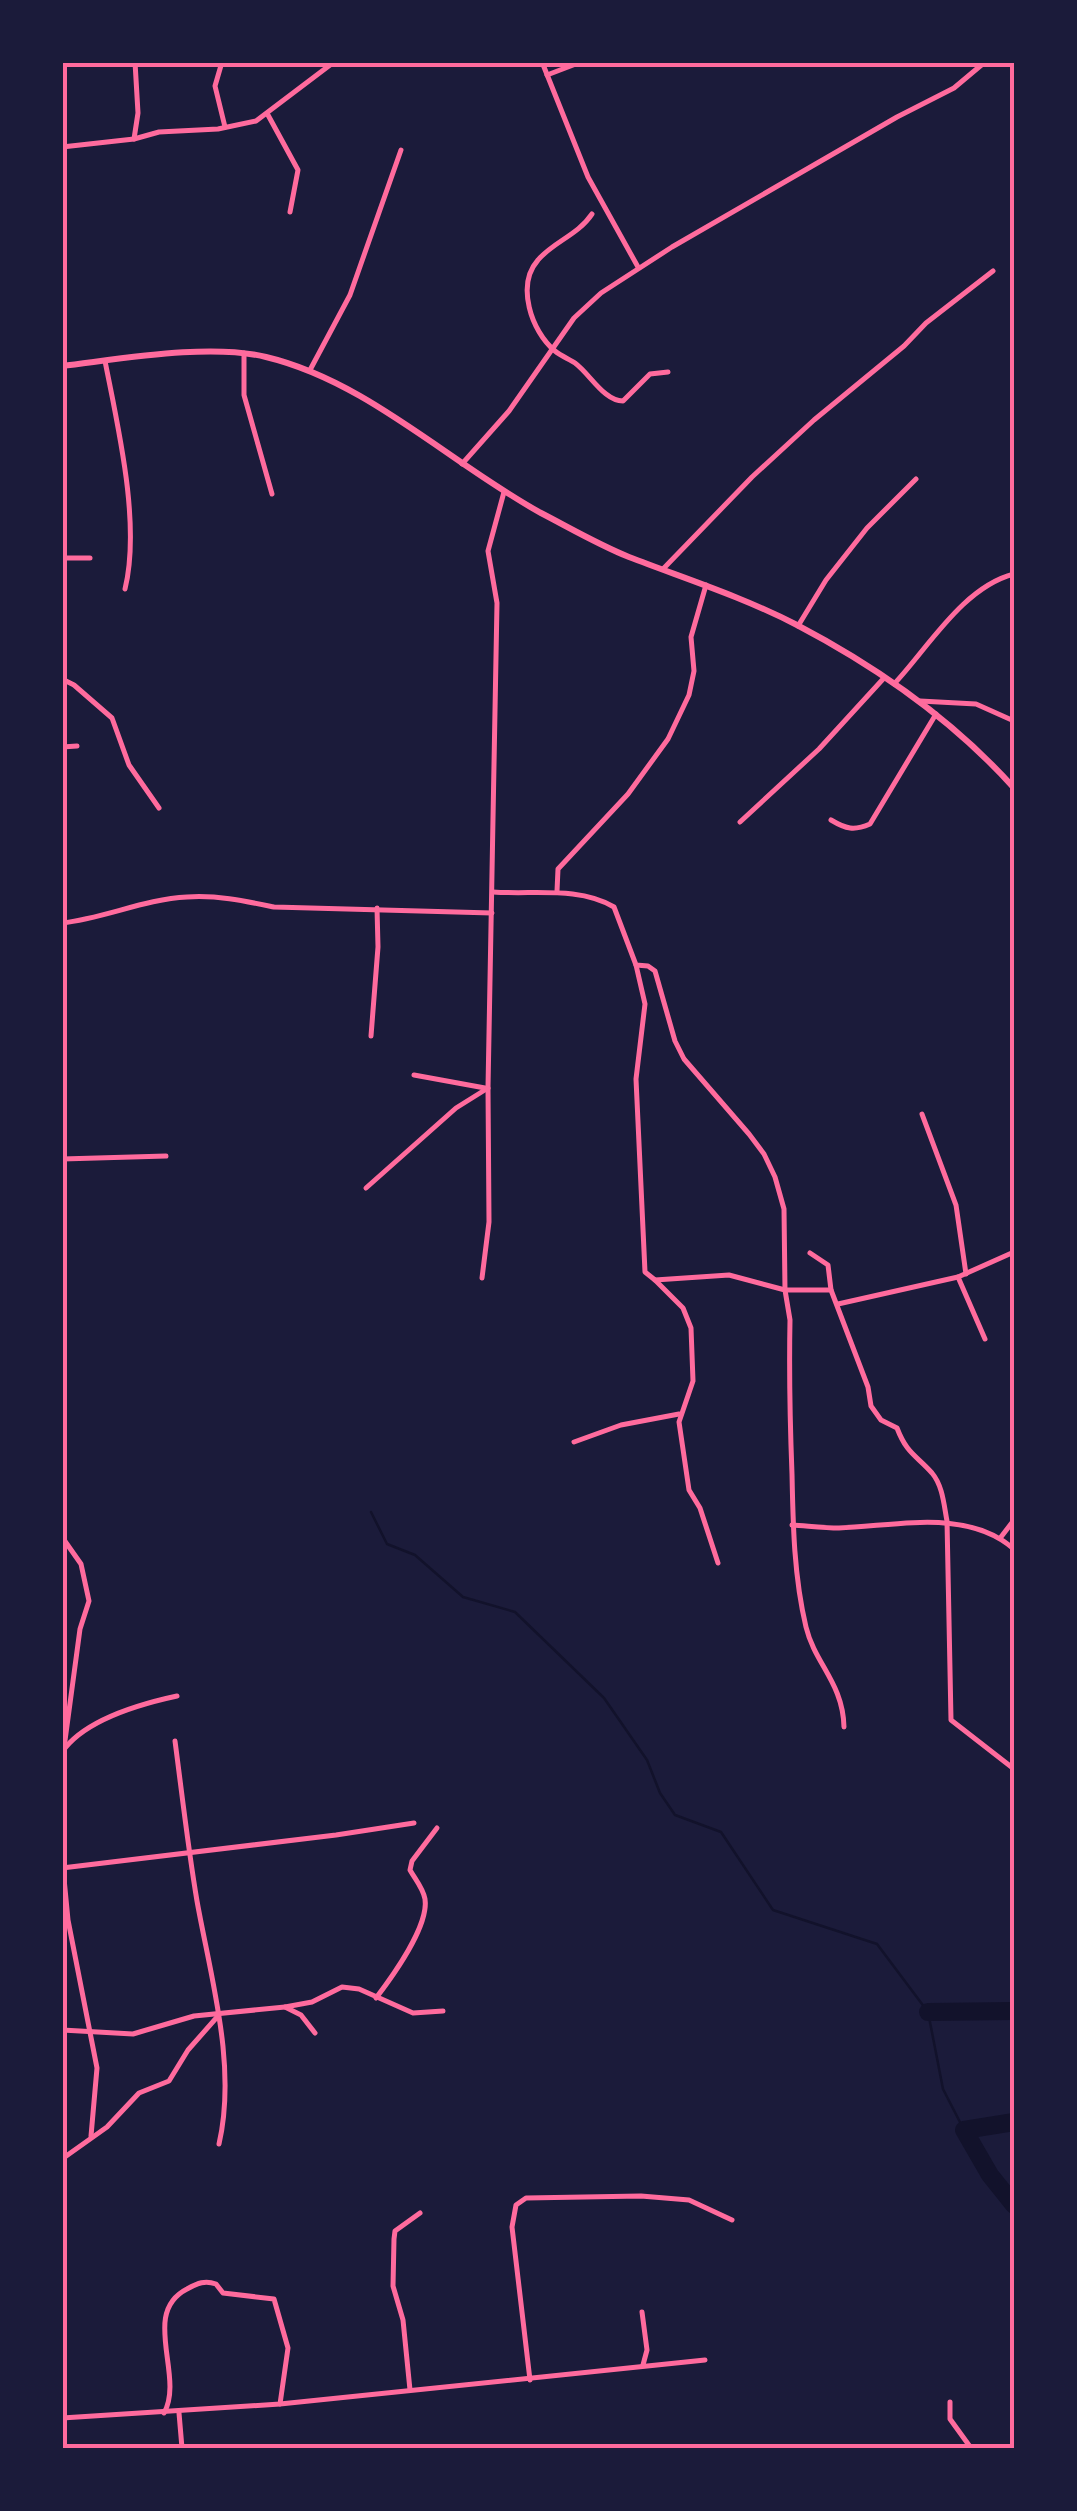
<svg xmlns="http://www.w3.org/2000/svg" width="1077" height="2511" font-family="Lato,sans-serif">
  <rect width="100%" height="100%" fill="#1b1b3a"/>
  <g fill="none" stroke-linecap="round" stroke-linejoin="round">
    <!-- stream -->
    <polyline stroke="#12122b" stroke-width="2.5" points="371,1512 387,1544 415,1555 463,1597 515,1612 604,1698 647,1760 660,1793 675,1815 721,1832 773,1910 877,1944 928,2012 943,2089 964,2130"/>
    <!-- river -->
    <g stroke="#12122b" stroke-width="18">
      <polyline points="928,2012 1014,2011"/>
      <polyline points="1014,2122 964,2130 990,2175 1014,2205"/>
    </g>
    <!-- minor -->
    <g stroke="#ff6b9d" stroke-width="5">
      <polyline points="222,62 215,86 225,127"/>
      <polyline points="542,62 588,177 638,267"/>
      <polyline points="547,75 581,62"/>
      <polyline points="268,115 298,170 290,212"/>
      <polyline points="134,139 138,113 135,62"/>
      <polyline points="62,147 134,139 159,132 218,129 256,121 334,62"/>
      <path d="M592,214C578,235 553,242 538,260C516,285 531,331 555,351C561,356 569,359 575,363C590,374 604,401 623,401L650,374L668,372"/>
      <polyline points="244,353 244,395 272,494"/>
      <path d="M105,361C118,427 141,524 125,589"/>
      <polyline points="310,370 350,295 401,150"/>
      <polyline points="462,464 509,411 574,318 601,293 672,247 897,117 954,88 985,62"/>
      <polyline points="62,558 90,558"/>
      <polyline points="664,568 752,477 814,420 904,346 926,323 993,271"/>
      <polyline points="798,626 826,580 867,528 916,479"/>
      <polyline points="62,679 74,685 112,718 129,765 159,808"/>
      <path d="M894,684C928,648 963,587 1014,574"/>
      <polyline points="920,701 976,704 1014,721"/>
      <polyline points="62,747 77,746"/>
      <path d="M831,820C846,829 854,831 870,824L936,714"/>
      <polyline points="740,822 819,749 884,678"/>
      <polyline points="557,891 558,869 628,794 668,739 689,695 694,671 691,637 706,585"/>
      <path d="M493,892C533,895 578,886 614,907L636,965L648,966L655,971L675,1041L684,1059L749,1134L764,1154L775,1177L784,1209L785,1290H831L868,1387L871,1406L881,1420L897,1428C907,1454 916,1455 932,1473C943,1486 944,1506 947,1521L951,1720L1014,1769"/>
      <path d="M62,923C105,918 145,899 187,897C218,895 245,901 274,907L492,913"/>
      <path d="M636,965L645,1004L636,1079L645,1272L655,1280L729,1275L785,1290L790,1320C789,1371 790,1423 792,1474C793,1525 794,1577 806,1627C815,1664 843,1683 844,1727"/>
      <polyline points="371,1036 378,947 377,908"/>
      <polyline points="414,1075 485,1088"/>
      <polyline points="922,1114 956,1205 966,1274"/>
      <polyline points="62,1159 166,1156"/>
      <polyline points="366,1188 456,1108 488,1088"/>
      <polyline points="810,1253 828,1265 831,1290"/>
      <polyline points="958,1277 985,1339"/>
      <polyline points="482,1278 489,1222 488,1088 497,603 488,551 504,492"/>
      <polyline points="655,1280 683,1308 691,1328 693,1381 679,1422 689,1490 700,1508 718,1563"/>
      <polyline points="838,1304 958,1277 1014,1252"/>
      <polyline points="574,1442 621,1425 679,1414"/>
      <path d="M792,1525C808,1526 824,1528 839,1528C897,1526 967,1508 1014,1549"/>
      <polyline points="62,1537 81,1564 89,1601 80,1629 64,1748"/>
      <polyline points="1001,1537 1014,1520"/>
      <path d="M175,1741C182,1794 188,1848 197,1901C211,1979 237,2066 219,2144"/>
      <path d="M62,1752C85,1719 140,1704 177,1696"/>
      <polyline points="62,1800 63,1868 68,1920 97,2068 91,2136"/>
      <polyline points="62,1868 336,1835 414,1823"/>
      <path d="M376,1998C392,1977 429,1926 425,1899C423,1888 415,1879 410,1870L412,1861L437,1828"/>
      <polyline points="62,2030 133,2034 194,2016 285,2007"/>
      <polyline points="315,2033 301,2015 285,2007 312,2002 342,1987 359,1989 413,2013 443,2011"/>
      <polyline points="62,2159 107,2127 139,2093 169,2081 188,2050 218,2016"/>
      <polyline points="642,2312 647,2350 643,2365"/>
      <polyline points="530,2380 512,2227 516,2205 526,2198 641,2196 689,2200 732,2220"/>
      <polyline points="410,2390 403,2320 393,2286 394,2239 395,2231 420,2213"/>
      <polyline points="950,2402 950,2419 971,2448"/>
      <path d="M164,2413C185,2376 140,2313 187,2289C198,2283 205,2280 216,2284L223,2293L274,2299L288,2348L280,2404"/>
      <polyline points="179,2413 182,2448"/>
      <polyline points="62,2418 280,2404 705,2360"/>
    </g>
    <!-- tertiary -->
    <path stroke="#ff6b9d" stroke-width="6" d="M62,366C121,359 209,343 266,357C367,381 451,464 541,513C570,528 599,545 629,557C686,579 743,597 797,625C877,667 954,721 1014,788"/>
  </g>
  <!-- border -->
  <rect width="1077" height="2511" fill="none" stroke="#1b1b3a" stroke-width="130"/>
  <rect x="65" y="65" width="947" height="2381" fill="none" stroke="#ff6b9d" stroke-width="4"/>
</svg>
